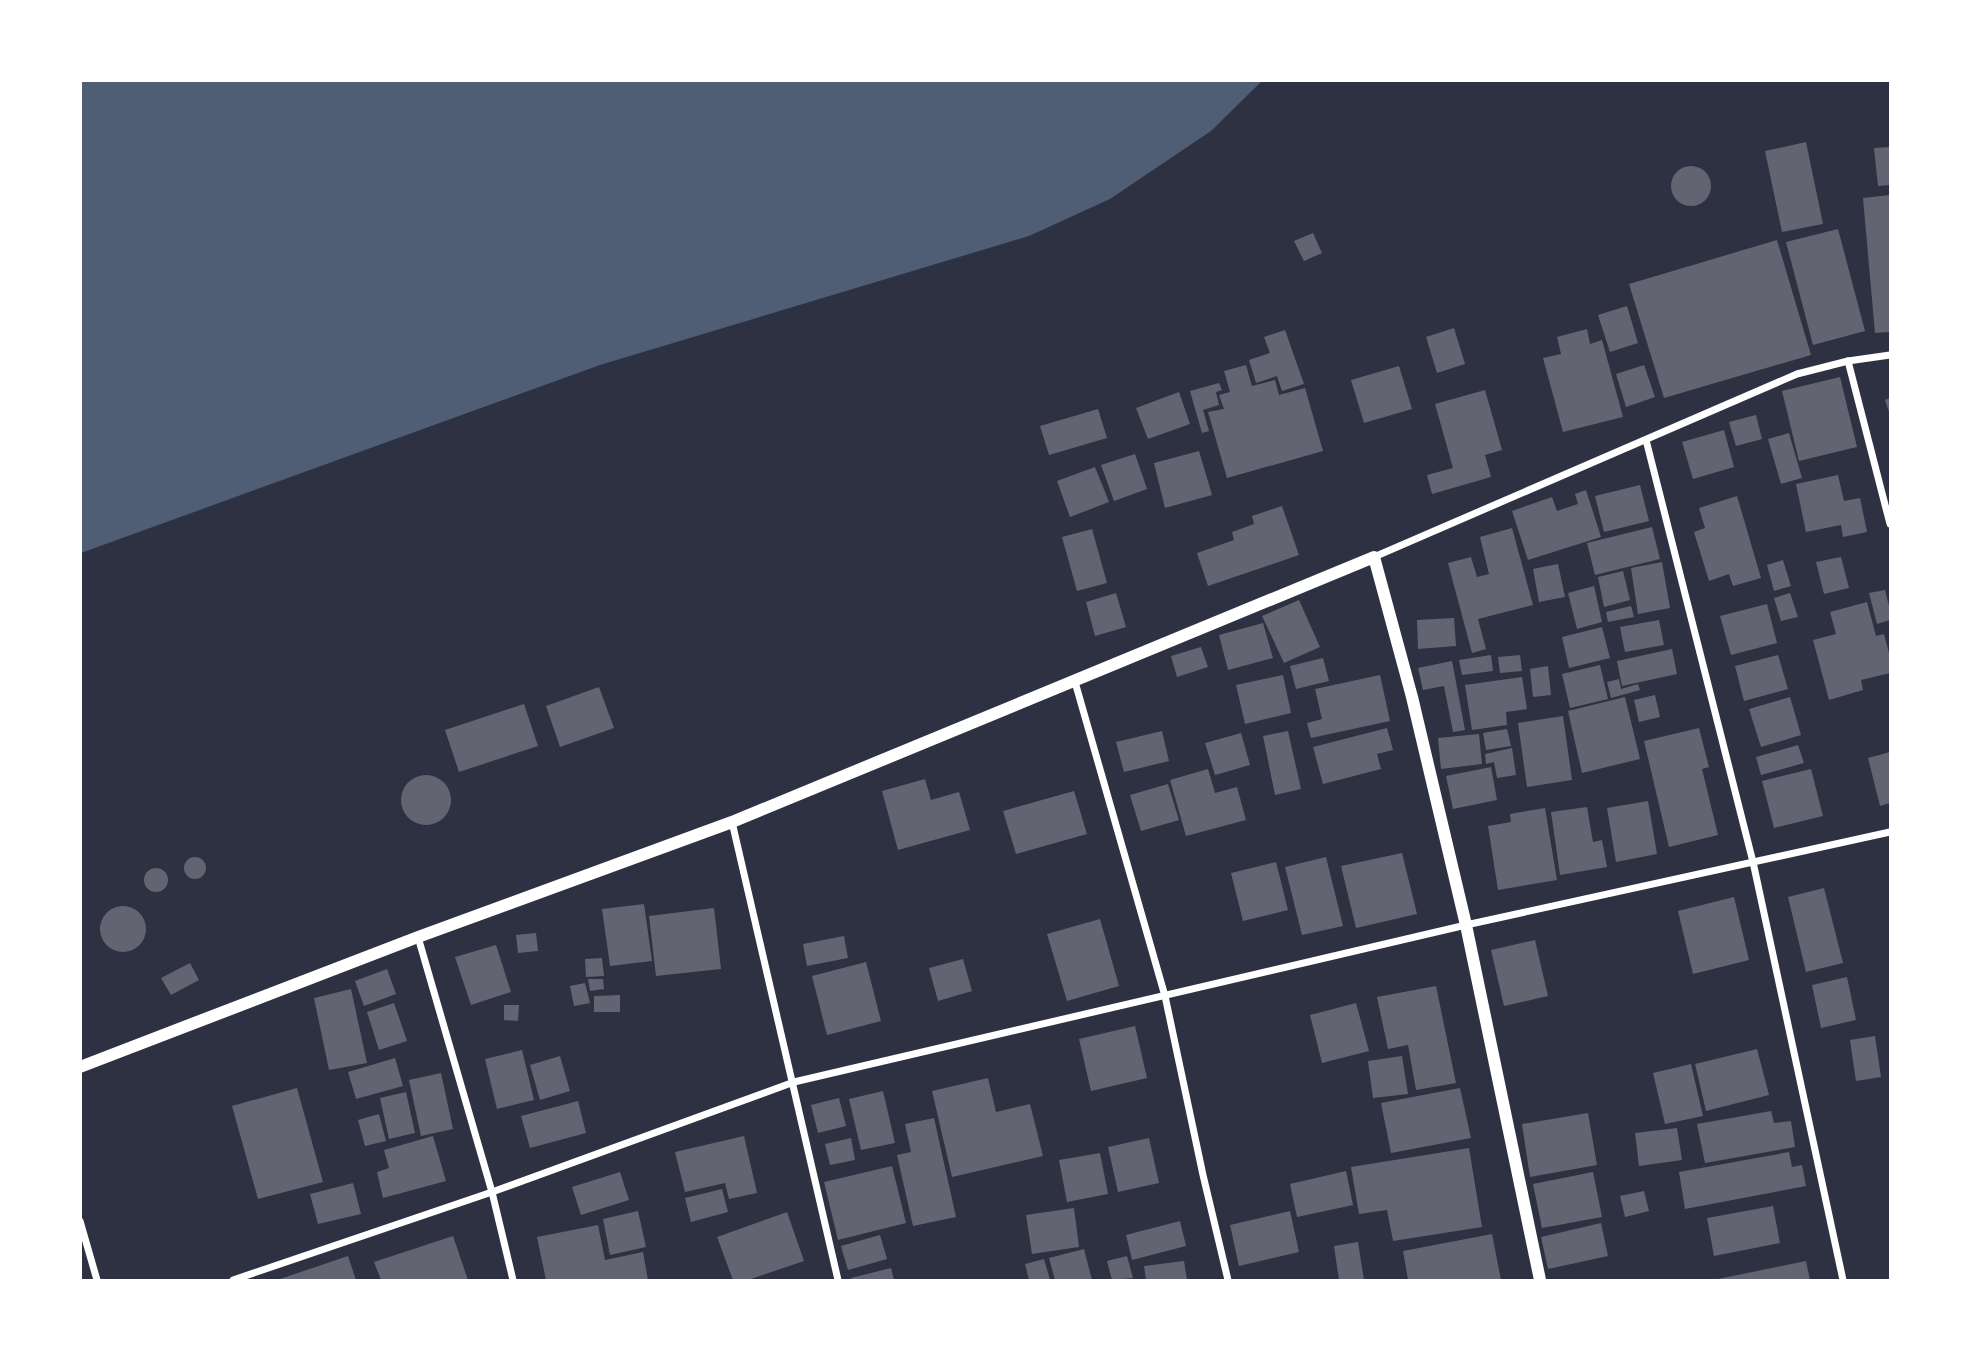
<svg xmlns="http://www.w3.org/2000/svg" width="1971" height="1361" font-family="Signika,sans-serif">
  <rect width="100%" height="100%" fill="#2d3142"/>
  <!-- water -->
  <polygon fill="#4f5d75" points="81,80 1262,80 1262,81 1211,131 1110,199 1029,236 600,365 81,553"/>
  <!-- building -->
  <g fill="#626471">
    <polygon points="1806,142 1823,224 1782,232 1765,151"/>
    <polygon points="1890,147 1890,185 1878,186 1874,148"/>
    <circle cx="1691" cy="186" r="20"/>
    <polygon points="1890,195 1890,332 1875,333 1863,198"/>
    <polygon points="1838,229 1865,331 1813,345 1786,242"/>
    <polygon points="1313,233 1322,253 1304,261 1294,241"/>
    <polygon points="1777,240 1811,355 1664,398 1629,284"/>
    <polygon points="1627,306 1638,343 1610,352 1598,315"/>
    <polygon points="1454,328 1465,364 1437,373 1426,337"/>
    <polygon points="1587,329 1590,344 1602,340 1623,417 1563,432 1543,358 1561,354 1557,337"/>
    <polygon points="1285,330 1304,384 1282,391 1277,376 1256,383 1249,360 1270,353 1264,337"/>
    <polygon points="1246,365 1252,386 1275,380 1279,395 1305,388 1323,451 1227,478 1208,412 1224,409 1219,395 1230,392 1224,371"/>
    <polygon points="1644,365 1655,397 1626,407 1616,374"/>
    <polygon points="1399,366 1412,409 1364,423 1351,380"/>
    <polygon points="1840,377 1857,447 1799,461 1782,391"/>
    <polygon points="1219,383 1222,390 1216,392 1219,405 1203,410 1209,431 1202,433 1190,391"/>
    <polygon points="1485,390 1502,450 1485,455 1491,477 1432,494 1427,475 1453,468 1435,404"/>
    <polygon points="1179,392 1190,424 1148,439 1136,408"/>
    <polygon points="1890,398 1890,415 1885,400"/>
    <polygon points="1098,409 1107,438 1049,455 1040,426"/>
    <polygon points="1756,415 1762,439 1736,446 1729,422"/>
    <polygon points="1724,430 1734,467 1693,479 1682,442"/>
    <polygon points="1789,433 1802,478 1781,484 1768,439"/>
    <polygon points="1199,451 1212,495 1165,508 1154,463"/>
    <polygon points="1135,454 1147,489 1114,501 1101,465"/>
    <polygon points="1095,467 1109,502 1070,517 1057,481"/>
    <polygon points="1838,475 1844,501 1860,498 1867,532 1843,537 1841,525 1806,532 1796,484"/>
    <polygon points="1640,485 1649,521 1604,532 1595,496"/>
    <polygon points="1586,490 1601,537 1528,560 1512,511 1552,497 1557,511 1578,504 1575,494"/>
    <polygon points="1737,496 1761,578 1733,586 1729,574 1709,581 1694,532 1705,528 1699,508"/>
    <polygon points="1282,506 1299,555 1208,586 1197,553 1234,540 1232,532 1254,524 1252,516"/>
    <polygon points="1652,527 1660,559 1595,575 1587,543"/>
    <polygon points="1512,528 1533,605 1478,619 1486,649 1472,653 1448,563 1471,557 1477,577 1489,574 1480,537"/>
    <polygon points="1092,529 1107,583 1077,591 1062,537"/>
    <polygon points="1841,557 1849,588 1824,594 1816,562"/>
    <polygon points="1783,560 1791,586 1774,591 1767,565"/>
    <polygon points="1662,562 1670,608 1638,614 1631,568"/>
    <polygon points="1558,564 1565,597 1539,602 1533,569"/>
    <polygon points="1623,571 1630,600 1604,607 1598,577"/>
    <polygon points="1594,586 1602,622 1577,629 1568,593"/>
    <polygon points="1885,590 1890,610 1890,620 1877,624 1869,593"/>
    <polygon points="1116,593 1126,627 1095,636 1086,602"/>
    <polygon points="1790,593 1798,617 1781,621 1774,598"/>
    <polygon points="1299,600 1320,647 1284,663 1262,616"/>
    <polygon points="1867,602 1876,636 1884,634 1890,657 1890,673 1861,680 1863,690 1829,700 1813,640 1836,634 1830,612"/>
    <polygon points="1767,604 1777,643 1731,655 1720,616"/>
    <polygon points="1631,606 1634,617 1608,622 1606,612"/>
    <polygon points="1454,618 1456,646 1418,649 1417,620"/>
    <polygon points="1659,620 1664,645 1625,652 1620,627"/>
    <polygon points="1263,623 1273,658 1228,670 1219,635"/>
    <polygon points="1602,627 1610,658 1569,668 1562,637"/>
    <polygon points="1201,647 1208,667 1177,677 1171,656"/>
    <polygon points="1672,649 1677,674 1622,686 1617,661"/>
    <polygon points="1491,655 1493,671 1462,675 1459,660"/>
    <polygon points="1520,655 1522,671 1500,673 1498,657"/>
    <polygon points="1778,655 1788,689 1744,701 1735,666"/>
    <polygon points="1323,658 1329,681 1296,689 1290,666"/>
    <polygon points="1452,661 1465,730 1453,732 1444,686 1423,690 1418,668"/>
    <polygon points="1600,665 1608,699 1570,708 1562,674"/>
    <polygon points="1548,666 1551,695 1533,697 1530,669"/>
    <polygon points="1283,675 1291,713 1245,724 1236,685"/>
    <polygon points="1380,675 1390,721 1311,738 1307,723 1322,719 1315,689"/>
    <polygon points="1522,677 1527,709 1506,712 1507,725 1472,730 1465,685"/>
    <polygon points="1619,679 1621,689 1638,684 1640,690 1611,698 1607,682"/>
    <polygon points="599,687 614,728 560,747 546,706"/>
    <polygon points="1655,695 1660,717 1639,722 1634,700"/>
    <polygon points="1625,697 1640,759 1582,773 1568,711"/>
    <polygon points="1790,697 1801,735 1761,747 1749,709"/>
    <polygon points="524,704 538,746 459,772 445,730"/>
    <polygon points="1563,716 1572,780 1527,787 1518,723"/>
    <polygon points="1387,728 1393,750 1377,754 1381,769 1323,784 1313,747"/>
    <polygon points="1699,728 1709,767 1702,769 1718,835 1669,847 1644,741"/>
    <polygon points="1507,729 1511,746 1486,750 1483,733"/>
    <polygon points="1162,731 1169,761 1124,772 1116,742"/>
    <polygon points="1288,731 1301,789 1275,795 1263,736"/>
    <polygon points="1241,733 1250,765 1215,775 1205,743"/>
    <polygon points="1479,734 1482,764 1441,769 1438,738"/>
    <polygon points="1798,745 1804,763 1761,775 1756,757"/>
    <polygon points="1512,748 1516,775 1497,778 1494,762 1486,764 1485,754"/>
    <polygon points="1890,752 1890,803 1880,806 1868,758"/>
    <polygon points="1491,767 1497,800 1453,809 1446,776"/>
    <polygon points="1208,769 1215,793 1237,787 1246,820 1186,836 1170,780"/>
    <polygon points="1811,769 1823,816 1774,828 1762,781"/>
    <circle cx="426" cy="800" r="25"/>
    <polygon points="925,779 931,800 959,792 970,830 898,850 882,791"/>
    <polygon points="1168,784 1179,820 1141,831 1130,795"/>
    <polygon points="1074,791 1087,834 1016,854 1003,811"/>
    <polygon points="1648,801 1657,854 1616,862 1607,808"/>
    <polygon points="1587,807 1593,842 1602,840 1607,867 1560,875 1551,812"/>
    <polygon points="1545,808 1557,880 1498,890 1488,826 1511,822 1510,814"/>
    <polygon points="1402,853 1417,914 1356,928 1341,866"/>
    <polygon points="1326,857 1343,926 1302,935 1285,867"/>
    <circle cx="195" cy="868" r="11"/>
    <polygon points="1276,862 1288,910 1243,921 1231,873"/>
    <circle cx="156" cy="880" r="12"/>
    <polygon points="1824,888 1843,963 1806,972 1788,897"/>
    <polygon points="1734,897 1749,960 1693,974 1678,911"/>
    <polygon points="644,904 652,961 610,966 602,909"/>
    <circle cx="123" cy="929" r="23"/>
    <polygon points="714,908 721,969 656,976 649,916"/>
    <polygon points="1100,919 1119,986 1067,1001 1047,934"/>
    <polygon points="536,933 538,951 518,953 516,935"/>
    <polygon points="844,936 848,958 807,966 803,944"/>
    <polygon points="1535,940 1548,996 1504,1006 1491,950"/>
    <polygon points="496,945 511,992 471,1005 455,957"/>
    <polygon points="602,958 604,976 586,977 585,959"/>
    <polygon points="963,959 972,991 938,1001 929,968"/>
    <polygon points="866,962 881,1021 827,1035 812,976"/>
    <polygon points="190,963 199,980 171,995 161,978"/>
    <polygon points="387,969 396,994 364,1006 355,981"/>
    <polygon points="1847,977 1856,1020 1821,1028 1812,985"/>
    <polygon points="588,979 603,979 604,989 590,991"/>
    <polygon points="585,983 590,1003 574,1006 570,986"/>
    <polygon points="1436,986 1456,1083 1416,1090 1408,1045 1388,1049 1377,997"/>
    <polygon points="351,989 367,1063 329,1070 314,998"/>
    <polygon points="620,995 620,1012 594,1012 594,996"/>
    <polygon points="394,1003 407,1041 379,1050 367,1012"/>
    <polygon points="1356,1003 1369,1051 1322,1063 1310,1015"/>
    <polygon points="504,1005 519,1005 518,1021 504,1020"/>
    <polygon points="1135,1026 1147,1078 1091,1091 1079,1039"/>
    <polygon points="1875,1036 1881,1077 1856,1081 1850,1040"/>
    <polygon points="1757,1049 1769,1095 1706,1111 1695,1064"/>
    <polygon points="522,1050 534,1100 497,1109 485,1059"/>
    <polygon points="560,1056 570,1091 540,1100 530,1065"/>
    <polygon points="1402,1056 1408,1094 1373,1098 1368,1061"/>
    <polygon points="395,1058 403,1086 356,1099 348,1072"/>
    <polygon points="1691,1064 1703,1116 1665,1124 1653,1073"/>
    <polygon points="441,1073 453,1129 421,1136 409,1080"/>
    <polygon points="988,1078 996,1112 1030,1104 1043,1156 952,1177 932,1091"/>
    <polygon points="297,1088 323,1182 258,1199 232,1106"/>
    <polygon points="1460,1088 1471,1138 1391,1153 1381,1103"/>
    <polygon points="883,1091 895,1143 861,1150 849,1099"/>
    <polygon points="406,1092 415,1133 389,1139 380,1098"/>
    <polygon points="839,1098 846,1126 818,1133 811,1105"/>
    <polygon points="578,1101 586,1133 530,1148 521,1116"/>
    <polygon points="1771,1111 1774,1123 1791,1121 1795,1147 1705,1163 1697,1124"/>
    <polygon points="1588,1113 1597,1165 1530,1177 1522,1124"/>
    <polygon points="379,1114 386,1141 365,1146 358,1120"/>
    <polygon points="934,1118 956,1217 913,1226 897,1155 911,1152 905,1124"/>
    <polygon points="1677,1128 1682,1160 1639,1166 1635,1133"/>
    <polygon points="433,1136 446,1181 383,1198 377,1172 389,1168 384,1150"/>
    <polygon points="744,1136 757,1193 729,1199 725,1183 685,1192 675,1152"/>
    <polygon points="851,1138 855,1160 830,1165 825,1144"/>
    <polygon points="1149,1138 1159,1183 1118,1192 1108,1147"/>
    <polygon points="1469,1148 1482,1227 1393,1241 1387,1210 1359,1214 1351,1167"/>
    <polygon points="1789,1152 1792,1167 1802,1165 1806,1186 1685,1209 1679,1172"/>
    <polygon points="1100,1153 1108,1194 1067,1202 1059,1160"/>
    <polygon points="892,1166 906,1223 838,1240 824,1182"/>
    <polygon points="1346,1171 1353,1205 1297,1217 1290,1184"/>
    <polygon points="620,1172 629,1200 581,1215 572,1187"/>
    <polygon points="1593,1172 1602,1217 1542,1228 1533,1184"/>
    <polygon points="353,1183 361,1214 318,1224 310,1194"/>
    <polygon points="722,1189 728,1212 691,1222 685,1198"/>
    <polygon points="1644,1191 1649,1211 1625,1217 1620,1196"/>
    <polygon points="1773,1206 1780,1243 1714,1256 1707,1218"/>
    <polygon points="1074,1208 1079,1247 1032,1254 1026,1215"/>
    <polygon points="638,1211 646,1247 610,1255 603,1219"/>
    <polygon points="1290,1211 1299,1252 1239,1266 1230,1225"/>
    <polygon points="787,1212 804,1261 748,1280 733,1280 717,1237"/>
    <polygon points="1180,1221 1186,1246 1132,1260 1126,1235"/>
    <polygon points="1601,1223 1608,1256 1548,1269 1541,1237"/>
    <polygon points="598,1225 605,1260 643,1252 648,1280 546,1280 537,1237"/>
    <polygon points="1492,1234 1501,1280 1408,1280 1403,1251"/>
    <polygon points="880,1235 887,1259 848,1270 841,1246"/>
    <polygon points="453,1236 468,1280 381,1280 374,1262"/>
    <polygon points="1358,1242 1364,1280 1339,1280 1334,1246"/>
    <polygon points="1084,1249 1092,1280 1055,1280 1049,1258"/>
    <polygon points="348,1256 356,1280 277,1280"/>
    <polygon points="1127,1256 1133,1278 1112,1280 1107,1261"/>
    <polygon points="1044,1259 1050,1280 1029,1280 1025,1264"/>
    <polygon points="1184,1261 1187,1280 1146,1280 1144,1266"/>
    <polygon points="1806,1261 1810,1280 1718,1280 1718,1279"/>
    <polygon points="891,1268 894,1280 852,1280 851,1278"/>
  </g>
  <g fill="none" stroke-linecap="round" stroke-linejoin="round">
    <!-- minor -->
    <g stroke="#fff" stroke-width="7">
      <polyline points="1848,361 1890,524"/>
      <polyline points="1646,440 1753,862 1843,1280"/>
      <polyline points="1374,557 1797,374 1848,361 1890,355"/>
      <polyline points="1075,682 1165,996 1203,1175 1228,1280"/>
      <polyline points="732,822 838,1280"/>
      <polyline points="418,937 492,1192 513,1280"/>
      <polyline points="80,1221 97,1280"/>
      <polyline points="233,1280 492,1192 794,1082 1466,925 1890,832"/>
    </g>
    <!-- tertiary -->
    <polyline stroke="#fff" stroke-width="12" points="80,1067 418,937 732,822 1374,557 1412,697 1466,925 1540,1280"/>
  </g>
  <!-- border -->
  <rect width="1971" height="1361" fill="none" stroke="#ffffff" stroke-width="164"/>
</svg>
